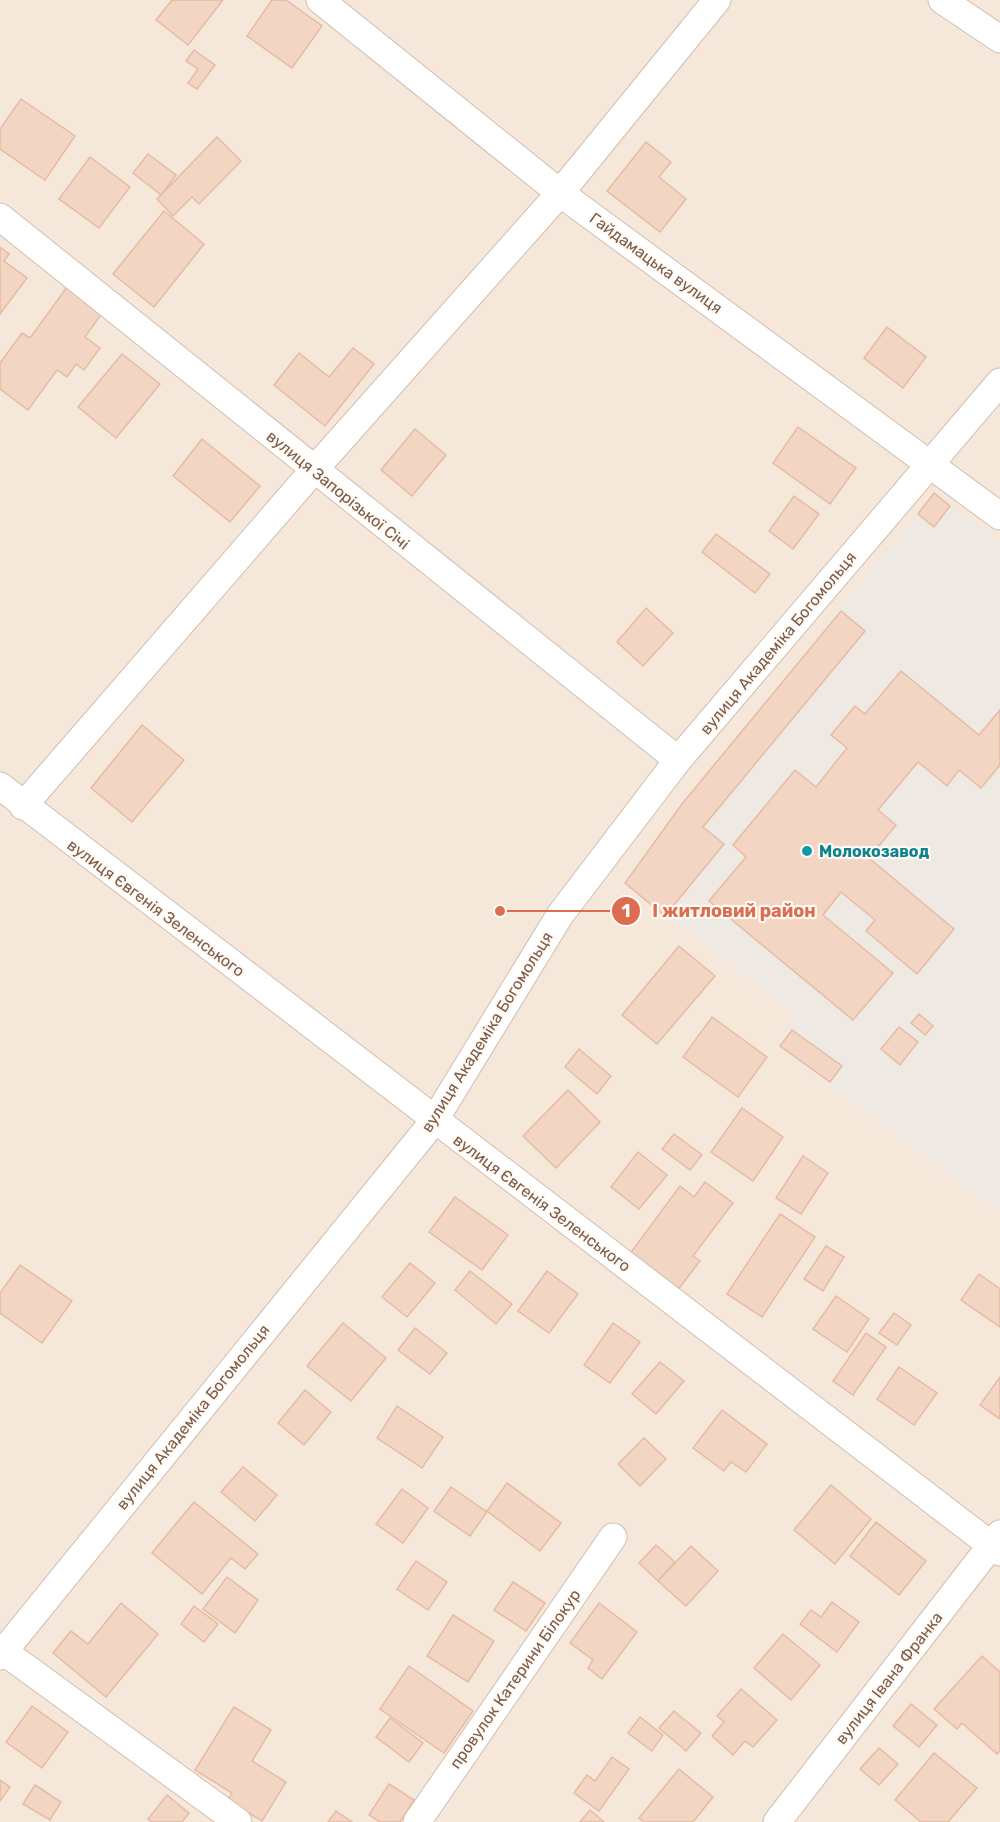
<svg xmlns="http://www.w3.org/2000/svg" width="1000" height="1822" font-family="Rubik,sans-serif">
  <rect width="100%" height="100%" fill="#fdf6ec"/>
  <!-- residential -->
  <rect fill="#f5e8da" x="0" y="0" width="1000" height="1822"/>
  <!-- industrial -->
  <polygon fill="#efe9e4" points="934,493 1000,542 1000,1211 776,1046 795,1014 625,883 682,804"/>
  <!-- building -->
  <g fill="#f3d5c3" stroke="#e6bba3" stroke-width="1.5">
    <polygon points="172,0 223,0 188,45 156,20"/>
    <polygon points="272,0 286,0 322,26 292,68 247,36"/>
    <polygon points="194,50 215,65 197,89 188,83 198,69 186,61"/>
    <polygon points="21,99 75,136 45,180 0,149 0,129"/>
    <polygon points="217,137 241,161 199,204 192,197 173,216 157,199"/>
    <polygon points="646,142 671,162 659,177 686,199 660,232 607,191"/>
    <polygon points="148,154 176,175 161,195 133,173"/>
    <polygon points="90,157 130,187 99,228 59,199"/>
    <polygon points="164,211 204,244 154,307 113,274"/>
    <polygon points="0,247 9,254 4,261 27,278 0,314"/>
    <polygon points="67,287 102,313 85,337 100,348 84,370 76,364 67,377 57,370 28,410 0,389 0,363 22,333 30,338"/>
    <polygon points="887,327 926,357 903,388 864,358"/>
    <polygon points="353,348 374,364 325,426 274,385 299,353 329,377"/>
    <polygon points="122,354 160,384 116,438 78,407"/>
    <polygon points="798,427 856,468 830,504 773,463"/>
    <polygon points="415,429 446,455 412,496 381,470"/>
    <polygon points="202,439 260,486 230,522 173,476"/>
    <polygon points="934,493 950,506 934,527 918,514"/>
    <polygon points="794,496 819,514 793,549 769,531"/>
    <polygon points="716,534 770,574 755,593 702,552"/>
    <polygon points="646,608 673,633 643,666 617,642"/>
    <polygon points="841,611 865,631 703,827 724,844 665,916 625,883 682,804"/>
    <polygon points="901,671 979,735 1000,710 1000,765 981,788 959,770 947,786 918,762 878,810 896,825 869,858 954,929 917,974 866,931 875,920 841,892 823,915 893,973 853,1020 709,901 746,857 733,845 795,770 816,787 847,748 831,735 855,706 865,714"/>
    <polygon points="142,725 184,760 132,822 91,788"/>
    <polygon points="679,946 715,976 657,1044 622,1015"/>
    <polygon points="919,1014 933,1026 925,1035 911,1023"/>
    <polygon points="712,1017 767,1057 738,1097 683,1057"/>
    <polygon points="899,1027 918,1042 900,1065 881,1049"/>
    <polygon points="792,1030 842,1066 830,1082 780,1046"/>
    <polygon points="579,1049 611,1076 597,1094 565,1067"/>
    <polygon points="568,1090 600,1122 556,1168 523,1136"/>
    <polygon points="742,1108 783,1137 753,1181 711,1152"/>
    <polygon points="674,1134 702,1155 690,1170 662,1149"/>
    <polygon points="638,1152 667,1175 639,1209 611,1187"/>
    <polygon points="803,1156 828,1173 801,1214 776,1198"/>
    <polygon points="705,1182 733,1203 693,1256 700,1261 677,1291 629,1255 680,1186 694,1197"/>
    <polygon points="455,1197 508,1235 482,1270 429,1232"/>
    <polygon points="780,1214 815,1237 762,1317 727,1294"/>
    <polygon points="826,1246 844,1257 823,1291 804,1279"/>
    <polygon points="410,1263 435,1283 407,1317 382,1297"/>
    <polygon points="20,1265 72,1301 42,1343 0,1313 0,1293"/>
    <polygon points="470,1271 512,1304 496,1324 455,1290"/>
    <polygon points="547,1271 578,1294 549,1333 518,1311"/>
    <polygon points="979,1274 1000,1289 1000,1327 961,1300"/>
    <polygon points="836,1296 869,1319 847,1352 813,1329"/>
    <polygon points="894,1313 911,1325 897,1345 879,1333"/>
    <polygon points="343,1323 386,1358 351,1401 307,1366"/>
    <polygon points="613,1323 640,1342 610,1383 584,1365"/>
    <polygon points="415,1328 447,1353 430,1374 398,1350"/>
    <polygon points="866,1333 886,1347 853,1395 833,1381"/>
    <polygon points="660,1362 684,1381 656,1414 632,1394"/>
    <polygon points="899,1367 937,1393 914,1425 877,1399"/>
    <polygon points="1000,1377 1000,1419 980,1405"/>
    <polygon points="305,1390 331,1412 304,1445 278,1423"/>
    <polygon points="397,1406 443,1437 422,1468 377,1438"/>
    <polygon points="722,1410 767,1444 746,1472 731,1462 724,1471 693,1448"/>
    <polygon points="644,1438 666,1459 640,1486 618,1464"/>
    <polygon points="243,1467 277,1495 255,1521 221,1492"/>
    <polygon points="507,1483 561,1523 540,1551 487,1511"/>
    <polygon points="831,1485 871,1519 835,1564 794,1530"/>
    <polygon points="451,1487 487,1512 470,1536 434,1511"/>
    <polygon points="402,1489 428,1508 403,1543 376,1524"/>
    <polygon points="194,1502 258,1554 245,1569 231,1558 202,1594 152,1553"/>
    <polygon points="876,1522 926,1561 899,1595 850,1556"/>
    <polygon points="656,1545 675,1562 658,1581 639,1563"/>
    <polygon points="691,1546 718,1571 686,1606 658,1581"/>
    <polygon points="416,1561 447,1582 428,1610 397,1589"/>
    <polygon points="227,1577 258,1600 235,1633 203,1609"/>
    <polygon points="513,1582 545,1603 526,1631 494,1610"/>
    <polygon points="832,1602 859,1622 837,1652 800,1624 811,1610 821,1617"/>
    <polygon points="121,1603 158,1634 106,1697 53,1653 71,1631 88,1644"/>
    <polygon points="599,1603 637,1632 602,1679 588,1668 593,1660 570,1643"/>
    <polygon points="194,1606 218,1624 204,1642 181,1624"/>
    <polygon points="453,1615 494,1641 468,1682 427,1656"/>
    <polygon points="783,1634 820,1665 791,1700 754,1668"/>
    <polygon points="982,1656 1000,1672 1000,1751 997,1754 962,1723 957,1729 934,1709"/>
    <polygon points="409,1666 473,1711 444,1753 380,1709"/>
    <polygon points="741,1689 777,1720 753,1747 745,1741 733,1755 712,1736 724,1722 717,1716"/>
    <polygon points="911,1704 937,1725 919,1747 893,1726"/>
    <polygon points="32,1706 68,1732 42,1768 6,1742"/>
    <polygon points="234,1707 271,1730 252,1761 286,1782 262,1821 228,1800 232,1793 195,1770"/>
    <polygon points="674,1711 701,1733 686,1751 659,1728"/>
    <polygon points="640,1717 663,1735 652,1751 628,1733"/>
    <polygon points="390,1718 423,1743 409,1762 376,1737"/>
    <polygon points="879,1748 898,1764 879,1785 860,1769"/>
    <polygon points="934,1753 977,1788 948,1822 921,1822 895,1800"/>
    <polygon points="612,1757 629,1769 599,1811 574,1793 587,1775 595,1781"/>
    <polygon points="679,1769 713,1797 693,1822 644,1822 639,1818"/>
    <polygon points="0,1780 10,1787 0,1801"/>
    <polygon points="389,1784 414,1800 400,1822 380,1822 369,1815"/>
    <polygon points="35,1785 61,1802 50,1820 23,1804"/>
    <polygon points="167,1795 189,1813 182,1822 152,1822 148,1819"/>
    <polygon points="590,1810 604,1822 580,1822"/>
    <polygon points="336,1811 352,1822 328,1822"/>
  </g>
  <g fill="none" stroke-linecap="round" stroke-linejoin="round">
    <defs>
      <g id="street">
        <polyline points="320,0 560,193 1000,516"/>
        <polyline points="942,0 1000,39"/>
        <polyline points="0,217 678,760"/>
        <polyline points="0,786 1000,1552"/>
        <polyline points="23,806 313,471 560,193 717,0"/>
        <polyline points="3,1651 238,1822"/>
        <polyline points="0,1656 434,1121 560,915 678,760 1000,382"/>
        <polyline points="417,1822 613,1537"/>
        <polyline points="777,1822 1000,1534"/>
      </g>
    </defs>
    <!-- street casing -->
    <use href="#street" stroke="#d1beb0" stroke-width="29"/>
    <!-- street -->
    <use href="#street" stroke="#fff" stroke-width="27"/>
  </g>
  <!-- markers -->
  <circle fill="#0f9aa8" stroke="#fffaf3" stroke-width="2" cx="807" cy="851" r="6"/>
  <g text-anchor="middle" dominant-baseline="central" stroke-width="4.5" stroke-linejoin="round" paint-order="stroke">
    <!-- street labels -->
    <g font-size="16" fill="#7a5c4d" stroke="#fffaf3">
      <text transform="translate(656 263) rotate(36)">Гайдамацька вулиця</text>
      <text transform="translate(338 490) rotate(39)">вулиця Запорізької Січі</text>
      <text transform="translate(778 643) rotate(-50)">вулиця Академіка Богомольця</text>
      <text transform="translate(156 908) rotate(37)">вулиця Євгенія Зеленського</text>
      <text transform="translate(487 1032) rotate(-58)">вулиця Академіка Богомольця</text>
      <text transform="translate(542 1203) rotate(37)">вулиця Євгенія Зеленського</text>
      <text transform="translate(193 1417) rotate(-51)">вулиця Академіка Богомольця</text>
      <text transform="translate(889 1678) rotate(-52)">вулиця Івана Франка</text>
      <text transform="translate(515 1679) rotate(-55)">провулок Катерини Білокур</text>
    </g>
    <!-- culture labels -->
    <g font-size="16" font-weight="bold" fill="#0d838f" stroke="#fffaf3" text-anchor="start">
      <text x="819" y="851">Молокозавод</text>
    </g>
  </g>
  <!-- callouts -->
  <path fill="none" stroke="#dc6d51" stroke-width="2" d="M500 911L626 911"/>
  <g fill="#dc6d51" stroke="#fffaf3" stroke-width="2">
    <circle cx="500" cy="911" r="6"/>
    <circle cx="626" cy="911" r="15"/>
  </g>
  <g font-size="18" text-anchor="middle" font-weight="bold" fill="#fff">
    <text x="626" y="917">1</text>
  </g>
  <g font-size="18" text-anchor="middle" font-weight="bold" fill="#dc6d51" stroke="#fffaf3" stroke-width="4.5" stroke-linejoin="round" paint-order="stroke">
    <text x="734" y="917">I житловий район</text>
  </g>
</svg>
